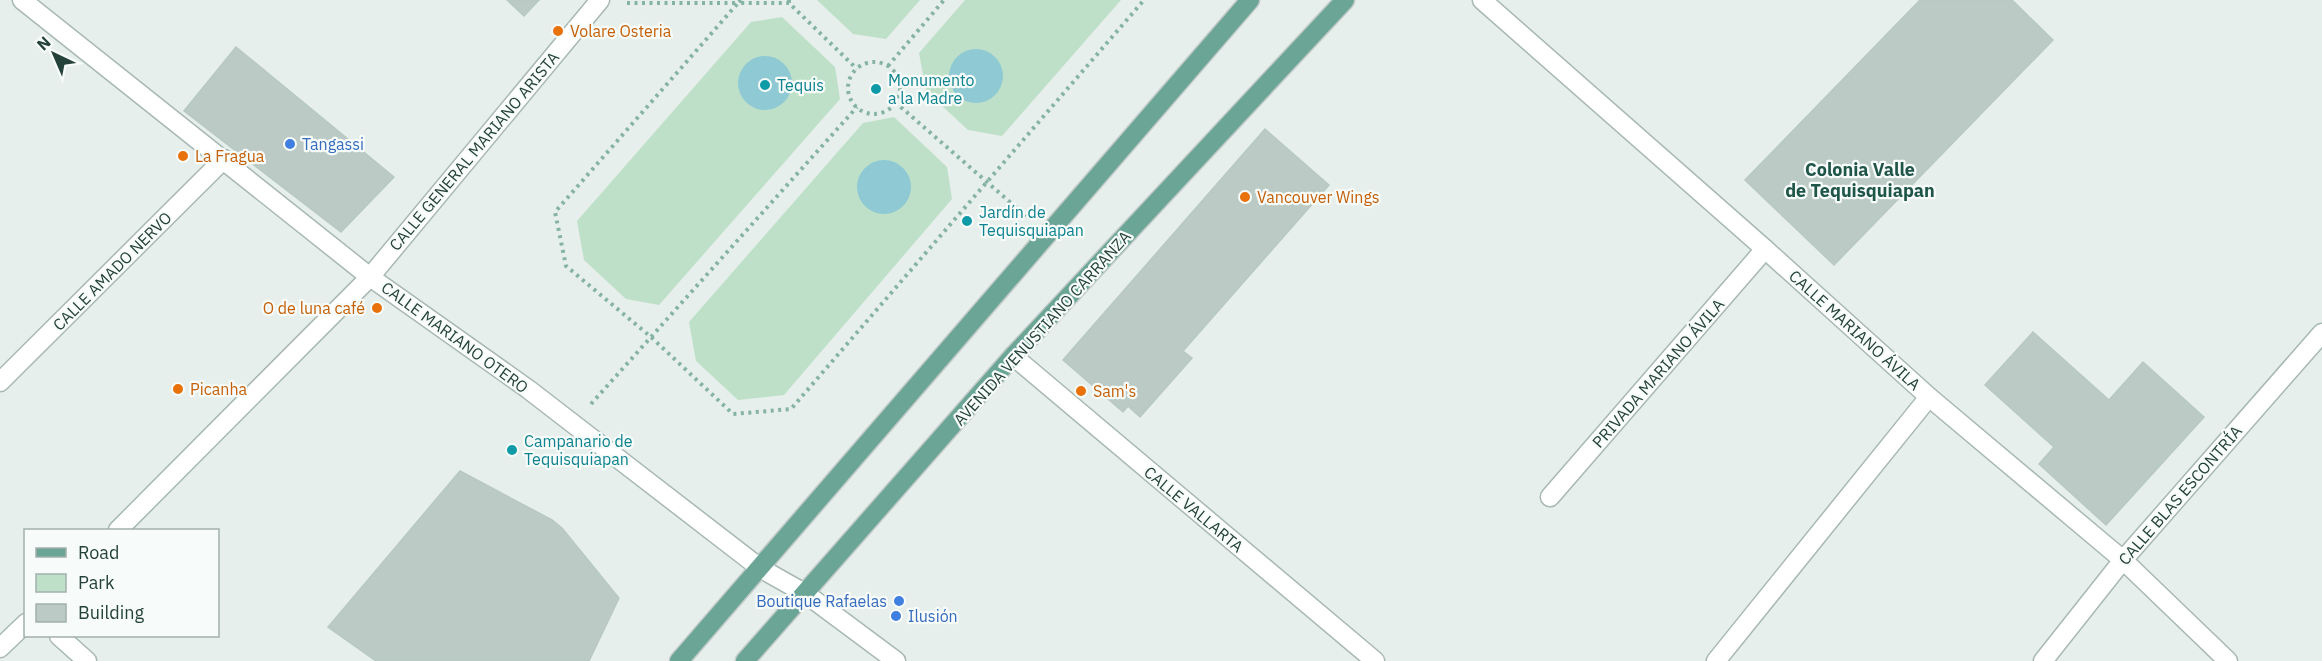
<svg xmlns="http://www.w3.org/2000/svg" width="2322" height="661" font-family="'IBM Plex Sans',sans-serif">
  <rect width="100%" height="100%" fill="#e6efeb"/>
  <!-- green -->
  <g fill="#bfe0c8">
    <polygon points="817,0 920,0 886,39 853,34"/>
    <polygon points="965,0 1121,0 1002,136 968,130 926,91 919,53"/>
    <polygon points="782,17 835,67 840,99 659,305 626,299 584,260 577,221 751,22"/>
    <polygon points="894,117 947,167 952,199 784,395 738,400 696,361 689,322 863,123"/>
  </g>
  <!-- water -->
  <g fill="#8ec9d4">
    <circle cx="976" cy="76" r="27"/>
    <circle cx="765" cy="83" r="27"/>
    <circle cx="884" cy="187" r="27"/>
  </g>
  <!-- building -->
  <g fill="#bbcac4" stroke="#b8c9c2" stroke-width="1.5">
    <polygon points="507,0 539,0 524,16"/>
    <polygon points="1920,0 2012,0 2053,40 1834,265 1745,180"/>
    <polygon points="236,47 394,177 341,232 184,111"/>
    <polygon points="1265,129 1329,185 1183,351 1192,358 1140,417 1128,406 1123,412 1063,360"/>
    <polygon points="2033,332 2109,400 2143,362 2204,417 2106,525 2039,464 2054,447 1985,385"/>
    <polygon points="460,471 552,520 562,528 619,598 589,661 376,661 328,627"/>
  </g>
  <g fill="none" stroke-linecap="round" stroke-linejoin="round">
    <defs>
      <g id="street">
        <polyline points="22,0 370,277 528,389 760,568 806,594 896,661"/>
        <polyline points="1482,0 1765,249 1929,397 2123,560 2228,661"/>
        <polyline points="1013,356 1375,661"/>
        <polyline points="0,382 224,159"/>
        <polyline points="1550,497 1765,249"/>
        <polyline points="118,530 370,277 600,0"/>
        <polyline points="59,636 87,661"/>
        <polyline points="0,648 26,623"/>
        <polyline points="1716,661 1929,397"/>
        <polyline points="2043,661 2123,560 2322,333"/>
      </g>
      <g id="primary">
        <polyline points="679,661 1250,0"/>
        <polyline points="745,661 1013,356 1345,0"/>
      </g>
    </defs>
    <!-- street casing -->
    <use href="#street" stroke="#a8b8b2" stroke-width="21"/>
    <!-- primary casing -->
    <use href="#primary" stroke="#c2cac8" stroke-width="21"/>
    <!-- path -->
    <g stroke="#86b3a5" stroke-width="4" stroke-dasharray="3 4.5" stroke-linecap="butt">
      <polyline points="741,0 738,3 789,3"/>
      <polyline points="789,0 789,3 857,69"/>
      <polyline points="627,3 738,3 555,212 566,266 651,337 733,414 791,409 1144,0"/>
      <circle cx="874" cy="88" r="26"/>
      <polyline points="888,66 944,0"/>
      <polyline points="895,102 1026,216"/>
      <polyline points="591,404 857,107"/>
    </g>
    <!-- street -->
    <use href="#street" stroke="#fff" stroke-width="18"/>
    <!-- primary -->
    <use href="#primary" stroke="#6aa596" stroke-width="18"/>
  </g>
  <!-- markers -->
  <g fill="#e8710a" stroke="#f7fbf9" stroke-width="2">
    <circle cx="558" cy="31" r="6"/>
    <circle cx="183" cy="156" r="6"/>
    <circle cx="1245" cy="197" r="6"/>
    <circle cx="377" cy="308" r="6"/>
    <circle cx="178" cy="389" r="6"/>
    <circle cx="1081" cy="391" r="6"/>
  </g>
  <g fill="#0f9aa8" stroke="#f7fbf9" stroke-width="2">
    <circle cx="765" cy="85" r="6"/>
    <circle cx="876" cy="89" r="6"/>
    <circle cx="967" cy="221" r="6"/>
    <circle cx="512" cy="450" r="6"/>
  </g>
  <g fill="#3f7fe0" stroke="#f7fbf9" stroke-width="2">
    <circle cx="290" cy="144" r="6"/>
    <circle cx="899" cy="601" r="6"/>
    <circle cx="896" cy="616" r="6"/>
  </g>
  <g text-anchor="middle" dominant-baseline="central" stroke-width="4.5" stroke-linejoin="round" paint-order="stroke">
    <!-- food labels -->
    <g font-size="16" fill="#c56008" stroke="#f7fbf9" text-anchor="start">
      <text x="570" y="31">Volare Osteria</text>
      <text x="195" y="156">La Fragua</text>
      <text x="1257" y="197">Vancouver Wings</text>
      <text x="365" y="308" text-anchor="end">O de luna café</text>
      <text x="190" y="389">Picanha</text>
      <text x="1093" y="391">Sam's</text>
    </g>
    <!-- culture labels -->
    <g font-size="16" fill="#0d838f" stroke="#f7fbf9" text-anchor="start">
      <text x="888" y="80">Monumento<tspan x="888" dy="18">a la Madre</tspan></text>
      <text x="777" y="85">Tequis</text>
      <text x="979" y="212">Jardín de<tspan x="979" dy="18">Tequisquiapan</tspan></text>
      <text x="524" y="441">Campanario de<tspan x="524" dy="18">Tequisquiapan</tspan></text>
    </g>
    <!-- shop labels -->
    <g font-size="16" fill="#366cbe" stroke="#f7fbf9" text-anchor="start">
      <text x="302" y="144">Tangassi</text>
      <text x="887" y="601" text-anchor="end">Boutique Rafaelas</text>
      <text x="908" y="616">Ilusión</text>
    </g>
    <!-- street labels -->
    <g font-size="16" fill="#24423a" stroke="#f7fbf9">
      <text transform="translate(474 151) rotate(-50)">CALLE GENERAL MARIANO ARISTA</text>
      <text transform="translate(112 271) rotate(-45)">CALLE AMADO NERVO</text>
      <text transform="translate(1042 328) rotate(-48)">AVENIDA VENUSTIANO CARRANZA</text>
      <text transform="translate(1855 330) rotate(42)">CALLE MARIANO ÁVILA</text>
      <text transform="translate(455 337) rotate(36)">CALLE MARIANO OTERO</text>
      <text transform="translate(1658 373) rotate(-49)">PRIVADA MARIANO ÁVILA</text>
      <text transform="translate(2180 495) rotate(-49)">CALLE BLAS ESCONTRÍA</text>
      <text transform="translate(1194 509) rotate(40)">CALLE VALLARTA</text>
    </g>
    <!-- neighbourhood labels -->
    <g font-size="18" font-weight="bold" fill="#1f5548" stroke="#f7fbf9">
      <text x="1860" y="169">Colonia Valle<tspan x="1860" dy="21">de Tequisquiapan</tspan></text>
    </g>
  </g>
  <!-- legend -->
  <rect x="24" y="529" width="195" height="108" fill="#f7fbf9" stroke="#a3b1ad" stroke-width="1.5"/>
  <rect x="36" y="548" width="30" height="9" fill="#6aa596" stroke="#a3b1ad" stroke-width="1.5"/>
  <text x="78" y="559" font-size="18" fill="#24423a">Road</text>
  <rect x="36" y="574" width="30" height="18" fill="#bfe0c8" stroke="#a3b1ad" stroke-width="1.5"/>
  <text x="78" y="589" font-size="18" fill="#24423a">Park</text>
  <rect x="36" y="604" width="30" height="18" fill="#bbcac4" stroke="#a3b1ad" stroke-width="1.5"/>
  <text x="78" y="619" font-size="18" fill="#24423a">Building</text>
  <!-- north arrow -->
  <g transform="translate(54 54) rotate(316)" stroke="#f7fbf9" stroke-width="4.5" paint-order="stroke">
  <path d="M0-4.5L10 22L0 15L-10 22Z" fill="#24423a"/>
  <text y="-9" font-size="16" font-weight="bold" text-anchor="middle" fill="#24423a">N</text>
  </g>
</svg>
